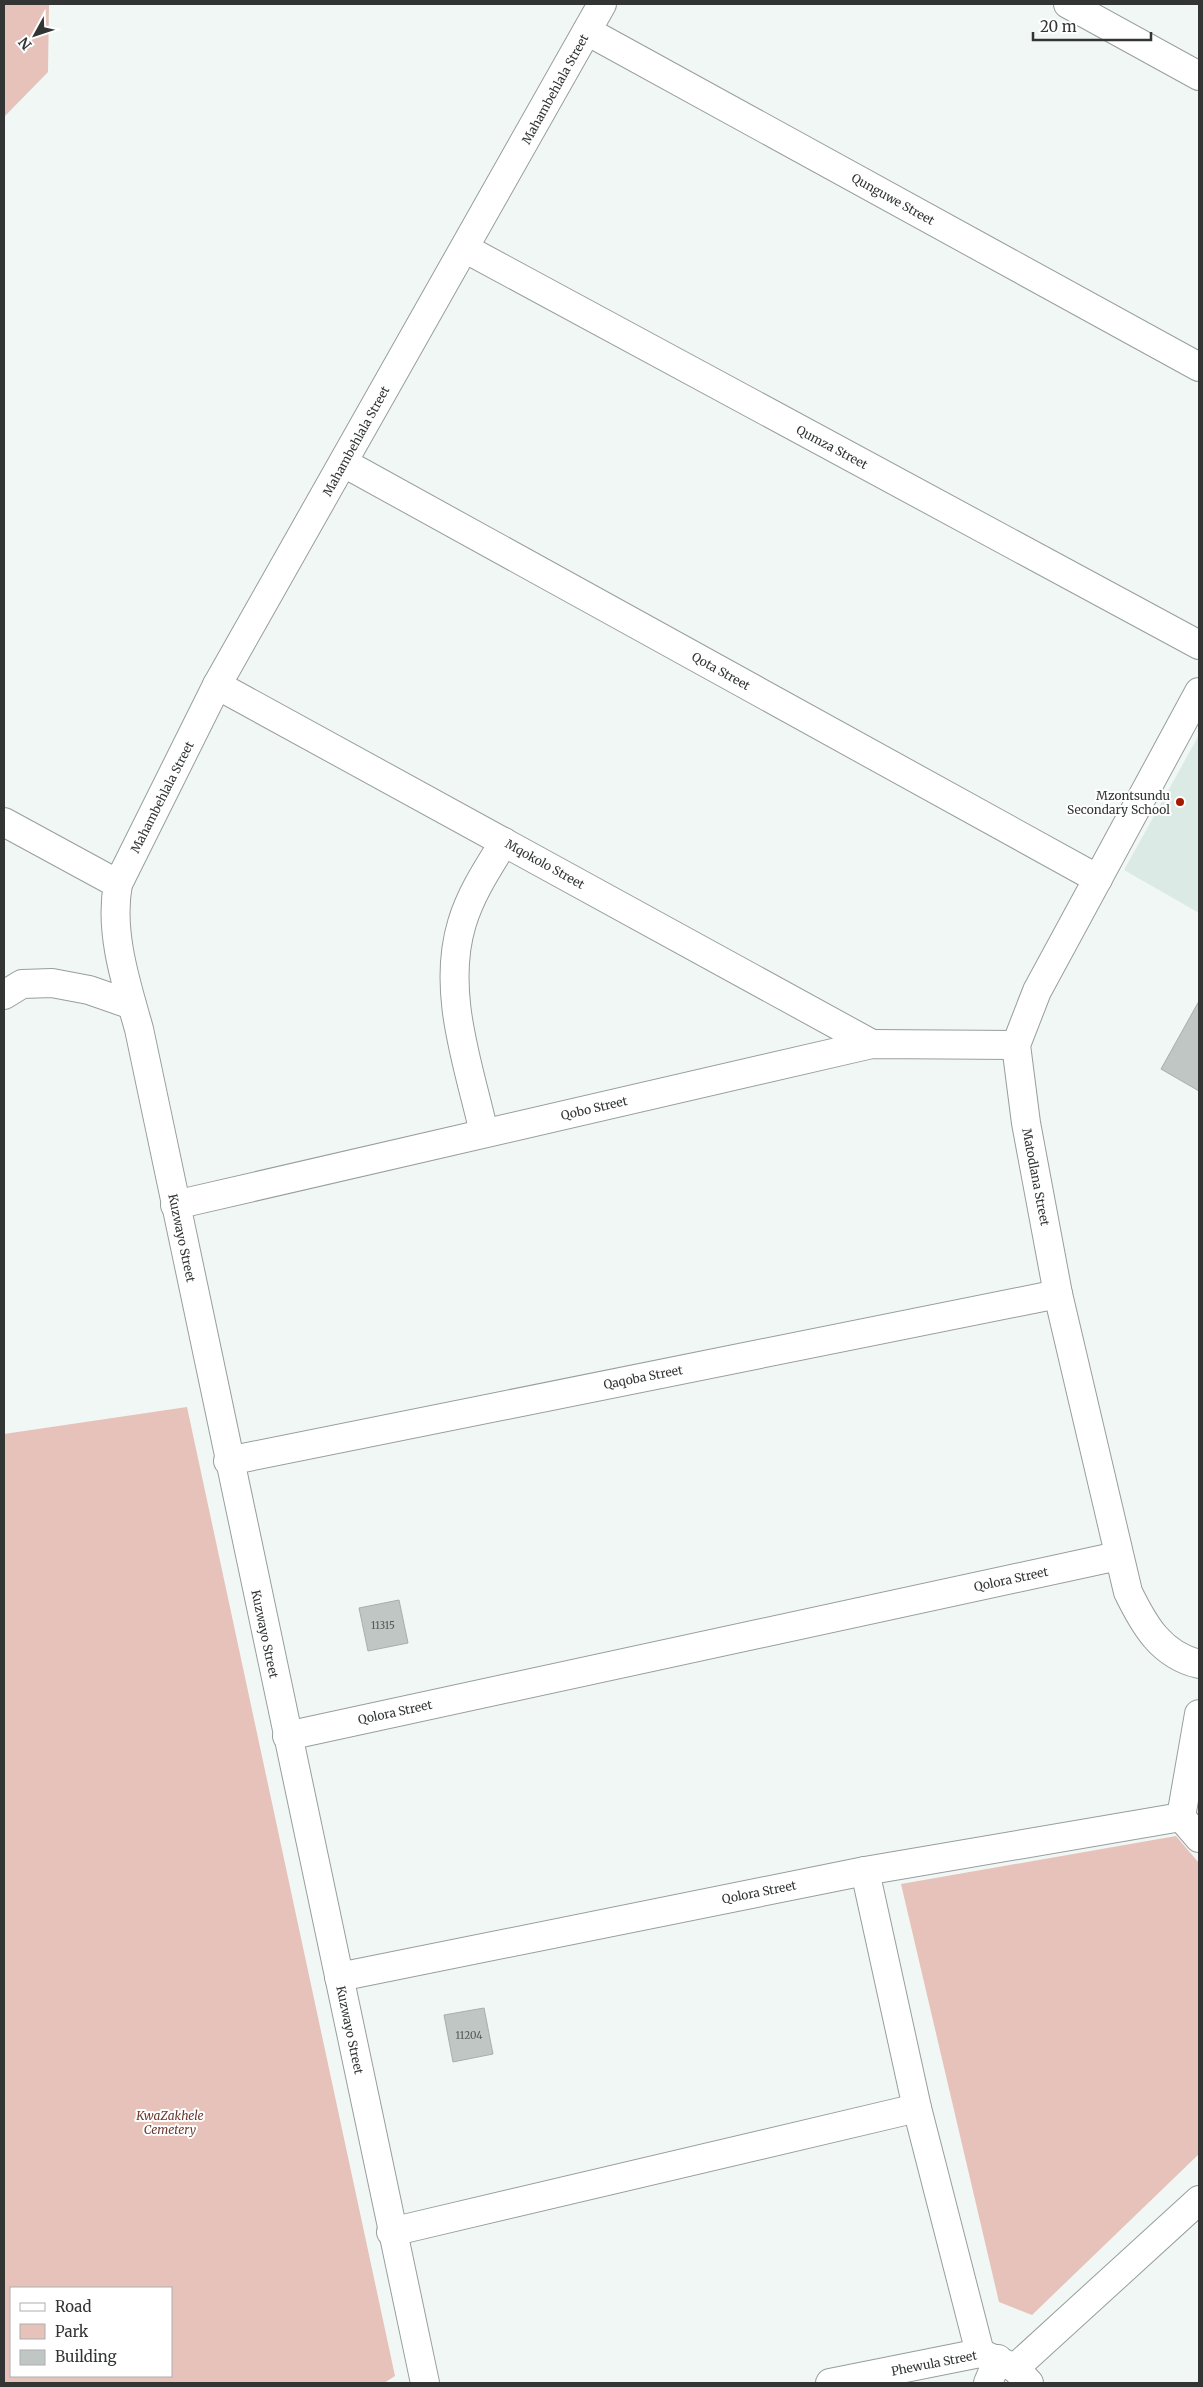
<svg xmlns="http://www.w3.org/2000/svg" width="1203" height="2387" font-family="Merriweather,serif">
  <rect width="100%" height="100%" fill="#f0f7f5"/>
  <!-- built -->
  <polygon fill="#dceae5" points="1199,735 1199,913 1124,870"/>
  <!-- green -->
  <g fill="#e6c2ba" fill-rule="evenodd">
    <polygon points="4,4 49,4 48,72 4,117"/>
    <path d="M187,1407L395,2376L384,2383H4V1434ZM11,2288H171V2376H11Z"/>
    <polygon points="1176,1836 1199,1863 1199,2154 1032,2315 999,2302 901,1884"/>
  </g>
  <!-- building -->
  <g fill="#bfc6c4" stroke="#a8aeac">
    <polygon points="1199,1001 1199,1091 1161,1069"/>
    <polygon points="399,1600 408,1643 368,1651 359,1608"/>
    <polygon points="484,2008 493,2054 453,2062 444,2015"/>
  </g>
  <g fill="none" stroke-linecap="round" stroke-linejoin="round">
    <defs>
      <g id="minor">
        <polyline points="1068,4 1199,76"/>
        <polyline points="587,31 1199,367"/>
        <polyline points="466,249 1199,645"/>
        <polyline points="344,463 1098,879"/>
        <polyline points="217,685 872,1044"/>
        <path d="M1199,692L1037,991L1016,1045L1026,1123L1058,1294L1128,1592C1144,1625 1161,1655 1199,1664"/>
        <polyline points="4,822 118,884"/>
        <polyline points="4,995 22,984 52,983 89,990 132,1005"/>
        <path d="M484,1133C469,1066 441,992 462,923C471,893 488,868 504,842"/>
        <polyline points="175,1205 872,1044 1016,1045"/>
        <polyline points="228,1461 1058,1294"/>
        <polyline points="287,1736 1118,1556"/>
        <polyline points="1181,1817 1199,1714"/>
        <polyline points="1181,1817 1199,1838"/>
        <polyline points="865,1871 917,2108 980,2353"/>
        <polyline points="339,1977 865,1871 1181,1817"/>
        <polyline points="391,2232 917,2108"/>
        <polyline points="1015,2368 1199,2200"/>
        <path d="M425,2383L139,1029C126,983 109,932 118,884L217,685L602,4"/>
        <polyline points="830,2383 980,2353 1015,2368 1029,2383"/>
        <polyline points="988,2383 998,2359"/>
      </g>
    </defs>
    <!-- minor casing -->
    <use href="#minor" stroke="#989e9c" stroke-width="30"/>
    <!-- minor -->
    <use href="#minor" stroke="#fff" stroke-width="28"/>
  </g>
  <!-- markers -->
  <circle fill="#a81700" stroke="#fff" stroke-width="2" cx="1180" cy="802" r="5"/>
  <g text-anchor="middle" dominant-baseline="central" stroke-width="4" stroke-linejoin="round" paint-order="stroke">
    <!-- number labels -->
    <g font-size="10" fill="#565959">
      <text x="383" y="1625">11315</text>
      <text x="469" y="2035">11204</text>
    </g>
    <!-- street labels -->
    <g font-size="12" fill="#333535" stroke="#fff">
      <text transform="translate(555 89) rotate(-61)">Mahambehlala Street</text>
      <text transform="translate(893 199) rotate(29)">Qunguwe Street</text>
      <text transform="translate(356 441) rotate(-61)">Mahambehlala Street</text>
      <text transform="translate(832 447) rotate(28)">Qumza Street</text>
      <text transform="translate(721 671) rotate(29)">Qota Street</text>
      <text transform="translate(162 797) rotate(-63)">Mahambehlala Street</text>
      <text transform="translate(545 864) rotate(29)">Mqokolo Street</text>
      <text transform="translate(594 1108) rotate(-13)">Qobo Street</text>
      <text transform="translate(1036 1177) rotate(79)">Matodlana Street</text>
      <text transform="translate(182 1238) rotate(78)">Kuzwayo Street</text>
      <text transform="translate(643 1377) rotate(-11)">Qaqoba Street</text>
      <text transform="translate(1011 1579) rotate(-12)">Qolora Street</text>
      <text transform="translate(265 1634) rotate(78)">Kuzwayo Street</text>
      <text transform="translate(395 1712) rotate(-12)">Qolora Street</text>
      <text transform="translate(759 1892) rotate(-11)">Qolora Street</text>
      <text transform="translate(350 2030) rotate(78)">Kuzwayo Street</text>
      <text transform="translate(934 2363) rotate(-11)">Phewula Street</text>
    </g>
    <!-- poi labels -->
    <g font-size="12" fill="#333535" stroke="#fff" text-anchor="end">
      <text x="1170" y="795">Mzontsundu<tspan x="1170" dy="14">Secondary School</tspan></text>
    </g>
    <!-- park labels -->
    <g font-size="12" font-style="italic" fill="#6b382e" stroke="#fff">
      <text x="170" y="2115">KwaZakhele<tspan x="170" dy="14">Cemetery</tspan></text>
    </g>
  </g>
  <!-- border -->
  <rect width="1203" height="2387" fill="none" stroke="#333535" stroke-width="10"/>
  <!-- legend -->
  <rect x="10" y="2287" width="162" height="90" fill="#ffffff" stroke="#adaeae"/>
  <rect x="20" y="2303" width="25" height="8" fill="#ffffff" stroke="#adaeae"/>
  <text x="55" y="2312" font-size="15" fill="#333535">Road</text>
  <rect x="20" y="2324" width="25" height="15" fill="#e6c2ba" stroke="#adaeae"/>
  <text x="55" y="2337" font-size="15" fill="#333535">Park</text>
  <rect x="20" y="2350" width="25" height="15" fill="#bfc6c4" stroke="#adaeae"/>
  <text x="55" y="2362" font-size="15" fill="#333535">Building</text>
  <!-- north arrow -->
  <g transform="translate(35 35) rotate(230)" stroke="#ffffff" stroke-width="4" paint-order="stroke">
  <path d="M0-4L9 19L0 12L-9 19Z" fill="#333535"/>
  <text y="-8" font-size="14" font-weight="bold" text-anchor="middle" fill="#333535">N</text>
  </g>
  <!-- scale -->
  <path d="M1033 32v8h118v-8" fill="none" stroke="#333535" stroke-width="2.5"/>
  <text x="1040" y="32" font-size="15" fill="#333535" stroke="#ffffff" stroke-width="4" paint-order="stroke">20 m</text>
</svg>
